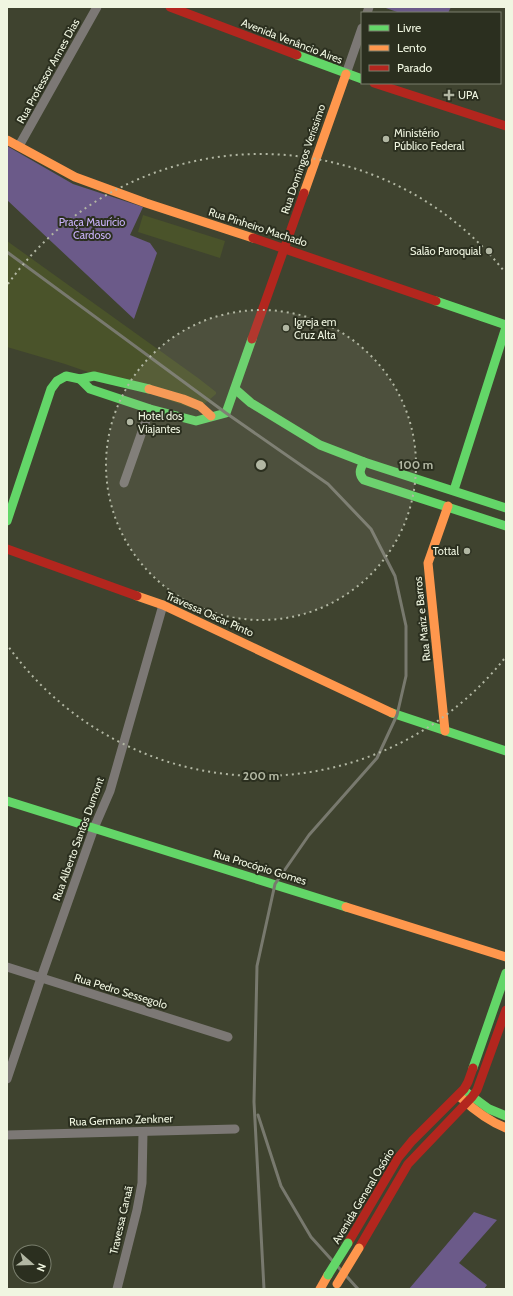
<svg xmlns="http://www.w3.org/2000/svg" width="513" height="1296" font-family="Cabin,sans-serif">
  <rect width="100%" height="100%" fill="#3f432f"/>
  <!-- built -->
  <g fill="#4a532a">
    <polygon points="143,215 225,241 220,258 138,232"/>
    <polygon points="7,241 198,378 216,392 216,394 197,410 65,364 7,347"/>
  </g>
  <!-- green -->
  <g fill="#6b5a89">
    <polygon points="383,7 451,7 448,13 400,13"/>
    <polygon points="7,146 73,184 143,207 130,235 150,243 157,253 134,319 7,200"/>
    <polygon points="474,1212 497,1220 459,1263 487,1285 484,1289 409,1289"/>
  </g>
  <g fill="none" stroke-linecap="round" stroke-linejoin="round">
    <!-- street -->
    <g stroke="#7c7875" stroke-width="9">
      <polyline points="367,13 369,7"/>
      <polyline points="346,74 362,28"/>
      <polyline points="19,146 97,7"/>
      <polyline points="124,483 150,409"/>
      <polyline points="7,967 228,1037"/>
      <polyline points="7,1079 41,978 94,828 110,791 163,605"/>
      <polyline points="7,1135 235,1129"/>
      <polyline points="117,1289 137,1210 142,1183 143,1132"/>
    </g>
    <!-- fast -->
    <g stroke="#63d668" stroke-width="9">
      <polyline points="297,55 362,79"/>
      <polyline points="436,301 506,325"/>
      <polyline points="80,379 90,389 150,409 196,421 226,413 252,339"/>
      <polyline points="235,389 251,403 320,445 364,462 506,508"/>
      <path d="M364,462C360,469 358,474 364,480L506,526"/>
      <polyline points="454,490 506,327"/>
      <polyline points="7,521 51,389 57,381 66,376 80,379 94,376 149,389"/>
      <polyline points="392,713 506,751"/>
      <polyline points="7,801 346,907"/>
      <polyline points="473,1068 506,973"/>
      <polyline points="466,1092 489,1109 506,1116"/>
    </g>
    <!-- slow -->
    <g stroke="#ff974d" stroke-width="9">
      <polyline points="7,140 75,177 146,203 253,238"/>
      <polyline points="304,193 346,74"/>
      <polyline points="149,389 183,399 200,406 211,416"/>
      <polyline points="137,596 163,605 392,713"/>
      <polyline points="445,731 428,563 448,506"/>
      <polyline points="346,907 506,957"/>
      <path d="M460,1097C474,1110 488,1121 506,1128"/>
      <polyline points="320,1289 328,1275"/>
    </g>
    <!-- jam -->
    <g stroke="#b3261e" stroke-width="9">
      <polyline points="170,7 297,55"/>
      <polyline points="374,83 506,126"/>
      <polyline points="253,238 436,301"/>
      <polyline points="252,339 304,193"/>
      <polyline points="7,549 137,596"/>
      <polyline points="348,1243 398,1158 412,1141 464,1089 468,1082 473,1068"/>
      <polyline points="359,1248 408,1164 472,1097 477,1090 506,1010"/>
    </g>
    <!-- rail -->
    <g stroke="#78796e" stroke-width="3">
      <polyline points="7,252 226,413 328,484 371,529 395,576 406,626 406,676 397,715 377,758 309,835 275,884 257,966 254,1102 264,1289"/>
      <polyline points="258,1115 281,1186 311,1237 358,1289"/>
    </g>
    <!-- fast-bridge -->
    <polyline stroke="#63d668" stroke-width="9" points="328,1275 348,1243"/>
    <!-- slow-bridge -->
    <polyline stroke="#ff974d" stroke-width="9" points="337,1284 359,1248"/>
  </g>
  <!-- distance rings -->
  <circle cx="261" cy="465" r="155" fill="#b2b7a3" fill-opacity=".12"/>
  <g fill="none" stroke="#b2b7a3" stroke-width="2" stroke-dasharray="2 4">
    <circle cx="261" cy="465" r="155"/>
    <path d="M504 659A311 311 0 0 1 8 646M8 284A311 311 0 0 1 504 271"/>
  </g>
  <!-- markers -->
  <g fill="#b2b7a3" stroke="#2b2f1f" stroke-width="1.5">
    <path d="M447 89h4v4h4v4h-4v4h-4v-4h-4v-4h4z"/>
    <circle cx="386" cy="139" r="4"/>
    <circle cx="489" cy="251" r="4"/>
    <circle cx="286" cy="328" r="4"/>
    <circle cx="130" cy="422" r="4"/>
    <circle cx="467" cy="551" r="4"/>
  </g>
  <g text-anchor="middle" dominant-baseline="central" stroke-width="4" stroke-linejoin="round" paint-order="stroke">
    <!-- street labels -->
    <g font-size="11" fill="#f0f6e1" stroke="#2b2f1f">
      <text transform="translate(292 41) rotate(21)">Avenida Venâncio Aires</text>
      <text transform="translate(48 71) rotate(-61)">Rua Professor Annes Dias</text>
      <text transform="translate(303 159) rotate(-71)">Rua Domingos Veríssimo</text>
      <text transform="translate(258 227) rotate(18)">Rua Pinheiro Machado</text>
      <text transform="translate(210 614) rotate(24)">Travessa Oscar Pinto</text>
      <text transform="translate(422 619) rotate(-96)">Rua Mariz e Barros</text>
      <text transform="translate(78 839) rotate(-70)">Rua Alberto Santos Dumont</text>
      <text transform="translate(260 867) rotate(17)">Rua Procópio Gomes</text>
      <text transform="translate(121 991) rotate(17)">Rua Pedro Sessegolo</text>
      <text transform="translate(121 1120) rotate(-2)">Rua Germano Zenkner</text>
      <text transform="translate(363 1196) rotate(-59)">Avenida General Osório</text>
      <text transform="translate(121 1220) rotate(-77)">Travessa Canaã</text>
    </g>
    <!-- poi labels -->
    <g font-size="11" fill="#f0f6e1" stroke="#2b2f1f" text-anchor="start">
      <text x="458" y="95">UPA</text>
      <text x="394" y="133">Ministério<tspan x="394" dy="13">Público Federal</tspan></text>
      <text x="481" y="251" text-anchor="end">Salão Paroquial</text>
      <text x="294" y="322">Igreja em<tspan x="294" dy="13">Cruz Alta</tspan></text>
      <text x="138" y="416">Hotel dos<tspan x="138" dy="13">Viajantes</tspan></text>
      <text x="459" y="551" text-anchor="end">Tottal</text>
    </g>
    <!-- park labels -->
    <g font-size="11" fill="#c8b1f8" stroke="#2b2f1f">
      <text x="92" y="222">Praça Maurício<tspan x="92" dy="13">Cardoso</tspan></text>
    </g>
  </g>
  <circle cx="261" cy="465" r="6" fill="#b2b7a3" stroke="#2b2f1f" stroke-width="2"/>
  <g font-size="12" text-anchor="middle" font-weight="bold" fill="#b2b7a3" stroke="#2b2f1f" stroke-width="4" stroke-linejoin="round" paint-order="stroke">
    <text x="416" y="469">100 m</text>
    <text x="261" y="780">200 m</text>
  </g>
  <!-- border -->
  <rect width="513" height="1296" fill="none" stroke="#f0f6e1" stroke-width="16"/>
  <!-- legend -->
  <rect x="361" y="12" width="140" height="72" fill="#2b2f1f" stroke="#7a7f6d"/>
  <rect x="369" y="25" width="20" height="6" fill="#63d668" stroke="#7a7f6d"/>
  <text x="397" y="32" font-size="12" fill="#f0f6e1">Livre</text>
  <rect x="369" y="45" width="20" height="6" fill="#ff974d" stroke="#7a7f6d"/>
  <text x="397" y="52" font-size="12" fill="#f0f6e1">Lento</text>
  <rect x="369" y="65" width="20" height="6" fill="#b3261e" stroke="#7a7f6d"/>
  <text x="397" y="72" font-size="12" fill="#f0f6e1">Parado</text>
  <!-- north arrow -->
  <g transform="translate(32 1264) rotate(110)"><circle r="19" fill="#2b2f1f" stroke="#7a7f6d"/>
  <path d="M0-3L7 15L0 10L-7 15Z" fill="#b2b7a3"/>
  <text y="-6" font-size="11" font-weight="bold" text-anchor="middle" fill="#f0f6e1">N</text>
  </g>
</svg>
